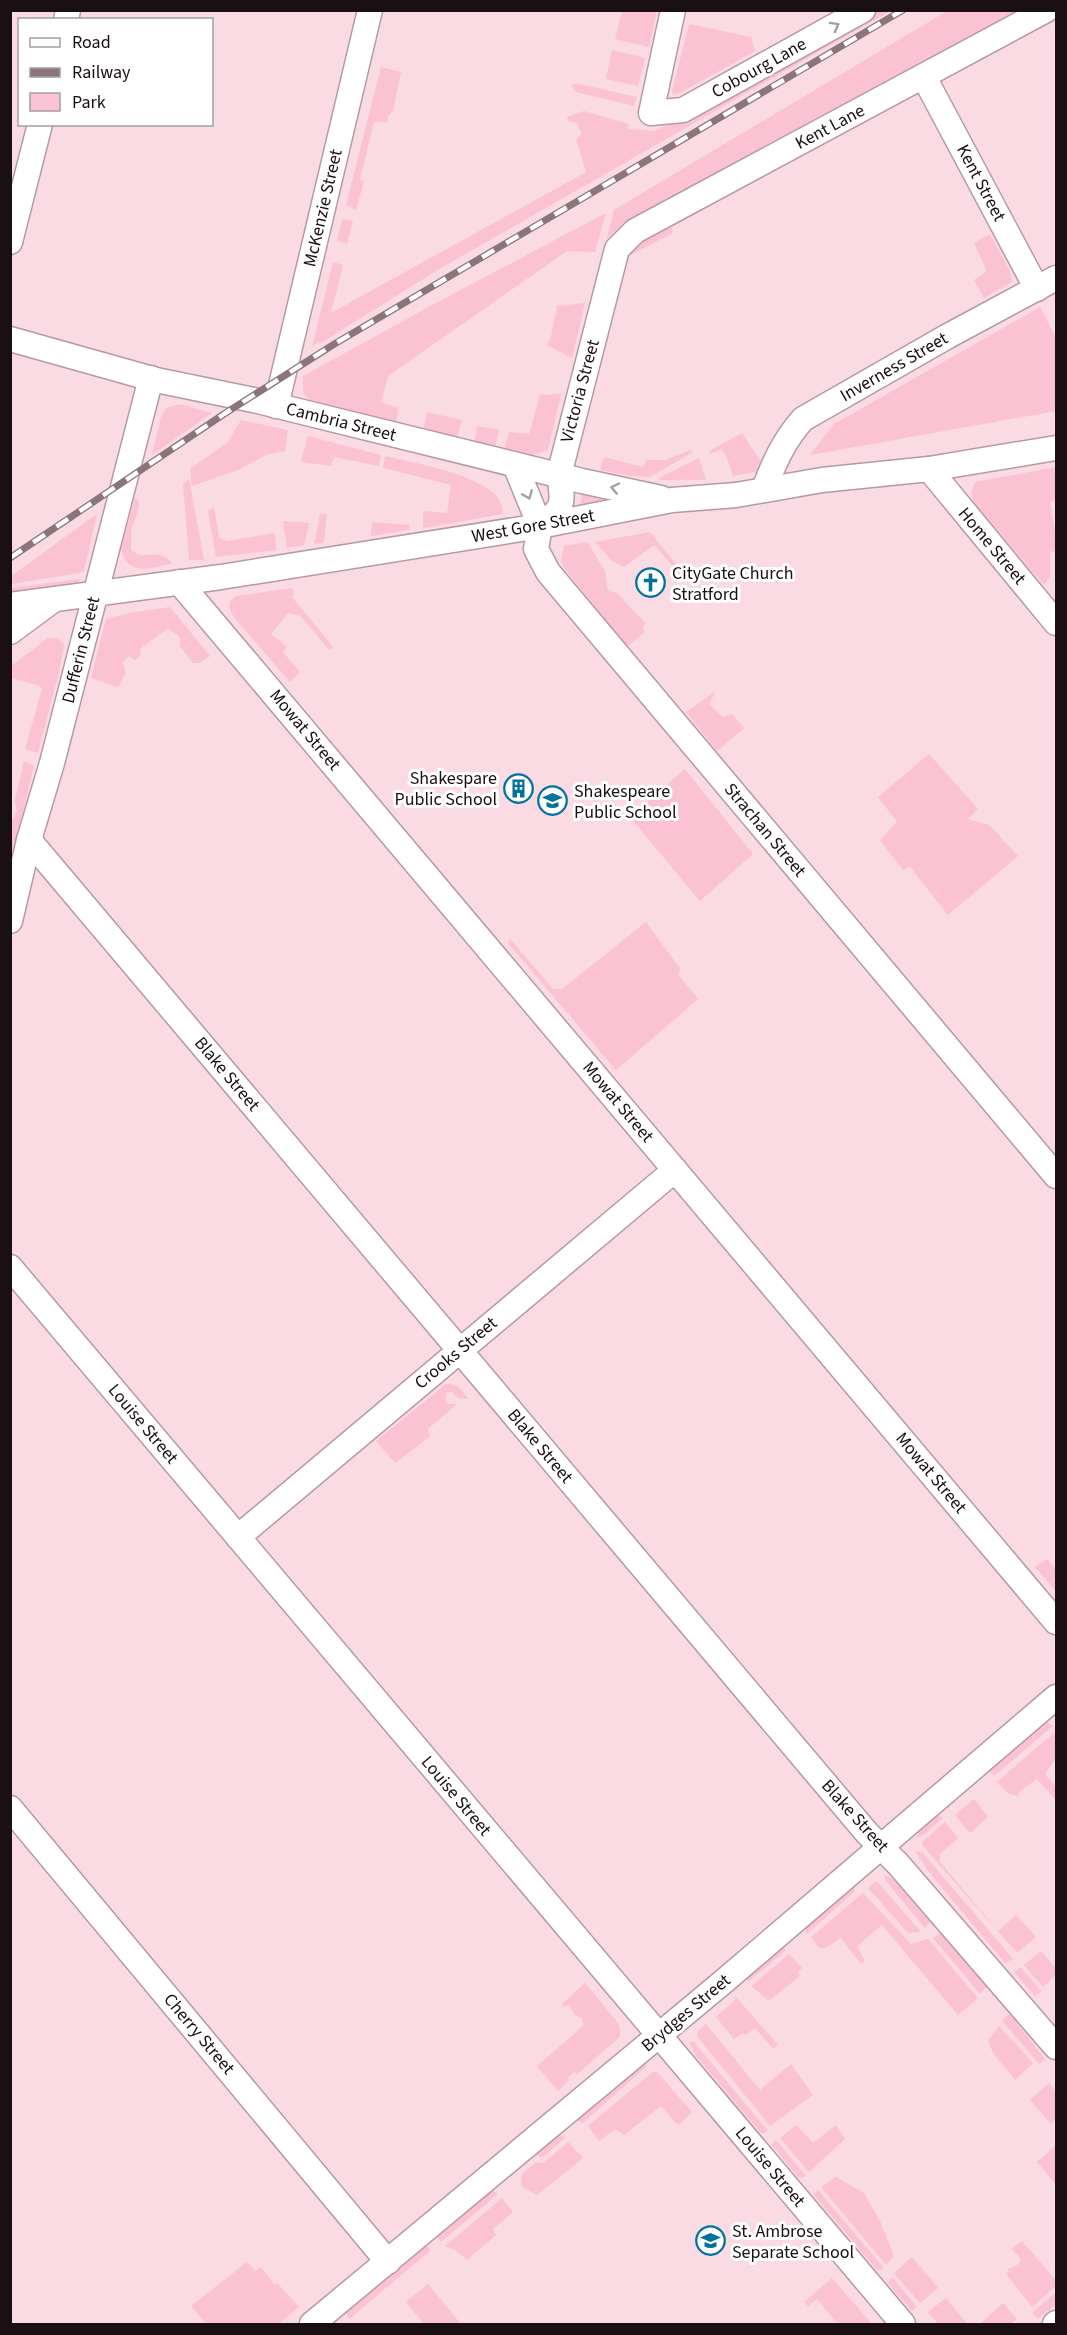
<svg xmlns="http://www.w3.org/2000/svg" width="1067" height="2335" font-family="'Source Sans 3',sans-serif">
  <rect width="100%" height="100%" fill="#fadae3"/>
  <!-- green -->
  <g fill="#fbc2d4">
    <polygon points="622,11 657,11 649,47 615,39"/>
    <polygon points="878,11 890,11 441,268 319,344 318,342 312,347 333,262 343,265 331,313 586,172 576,139 582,134 577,123 568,121 567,117 584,111 629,124 628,129 654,131 663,127 715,101"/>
    <polygon points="947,11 1020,11 666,199 624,223 607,238 614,210"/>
    <polygon points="689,24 751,37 755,51 682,92 673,95 672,91"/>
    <polygon points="612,50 645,58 638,86 606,79"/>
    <polygon points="381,67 401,72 393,111 388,116 387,122 374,122 360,180 364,181 356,210 346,205"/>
    <polygon points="571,84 579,84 637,97 634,106 576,92"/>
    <polygon points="606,213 595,252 567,251 388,376 381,402 398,408 396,426 314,405 303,393 303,376 436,303"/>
    <polygon points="342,219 353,221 347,244 337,241"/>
    <polygon points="671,227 673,233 629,256 633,247"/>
    <polygon points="990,234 1010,271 1012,282 984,298 974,280 986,272 986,269 974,243"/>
    <polygon points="585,303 572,358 547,345 551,337 557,306"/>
    <polygon points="1040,307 1056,338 1056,411 810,455 834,424"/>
    <polygon points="561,394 548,450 533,455 532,459 503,453 509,432 529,434 540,395"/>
    <polygon points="179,404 212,413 152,455 161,417 166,408"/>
    <polygon points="427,412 462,420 456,441 423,432"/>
    <polygon points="241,420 288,430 285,451 268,454 238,470 192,486 190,469 227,443"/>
    <polygon points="477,426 499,430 494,451 474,446"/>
    <polygon points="742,433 762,463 759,471 733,476 727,458 722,449 711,454 709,451"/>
    <polygon points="308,436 381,455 379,466 334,457 331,466 301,462"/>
    <polygon points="691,450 693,452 650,477 631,476 600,470 604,457 643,467 646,460 665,460"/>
    <path d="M385,456C408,462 511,478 502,514L423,528V511L447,513L451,485L383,468Z"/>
    <polygon points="699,458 706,480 660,480 659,478"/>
    <polygon points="1056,467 1056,500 1050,502 1056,537 1056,551 1050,552 1050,576 1044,585 973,502 971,493 975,482"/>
    <polygon points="189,479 204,560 189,560 183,484"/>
    <polygon points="583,491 611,499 610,501 580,506"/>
    <path d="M135,498L139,501V508L131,530V550C144,560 149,552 160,555C164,556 170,561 173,563C152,568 128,578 121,549Z"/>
    <polygon points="214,507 219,538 228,541 275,533 276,550 216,557 208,511"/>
    <polygon points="97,514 84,571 80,573 11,584 11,576"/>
    <polygon points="320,514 327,514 324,542 314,544"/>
    <polygon points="283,521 309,523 304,545 287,548"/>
    <polygon points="372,522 409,525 409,530 371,536"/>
    <polygon points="650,532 688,579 686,581 654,545 624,567 612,561 595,542"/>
    <polygon points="587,542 605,571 608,591 617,593 646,624 642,627 645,632 627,646 564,568 561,559 564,546"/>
    <polygon points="79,579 79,582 75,583 11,593 10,588"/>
    <path d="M292,588L294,594L292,597L333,647L329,650L301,616L288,613L271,634L287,647L283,652L300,672L290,682L237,621C231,612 224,604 236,596Z"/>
    <polygon points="170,607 210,656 200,663 193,663 180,646 180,637 168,628 140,649 141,655 135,660 129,656 122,662 126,672 118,687 91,678 106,619 130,613"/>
    <polygon points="48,638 58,638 64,645 60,668 38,753 25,749 42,689 40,686 11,678 11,666"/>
    <polygon points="713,693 715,693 711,700 710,705 722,717 732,714 744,728 717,751 686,712"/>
    <polygon points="929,754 978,809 968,819 989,825 1018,856 948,915 910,867 903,870 880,840 897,822 878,797"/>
    <polygon points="24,761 34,766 11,862 11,816 13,819 17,811 15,800"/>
    <polygon points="685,769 753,854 700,901 630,817"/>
    <polygon points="646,922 681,970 678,974 698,999 616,1070 508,943 510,939 553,989 562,989"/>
    <path d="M446,1384C458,1383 461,1390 469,1399L458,1398L452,1392L447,1393L445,1399L448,1404H457L428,1429L430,1436L395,1463L376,1441Z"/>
    <polygon points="1047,1559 1056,1569 1056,1591 1035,1567"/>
    <polygon points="1047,1722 1053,1726 994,1776 989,1770"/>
    <polygon points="1056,1731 1056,1758 1045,1774 1056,1787 1056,1800 1037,1779 1020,1791 1018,1796 1009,1794 997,1782"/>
    <polygon points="974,1799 988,1817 970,1833 955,1815"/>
    <polygon points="937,1815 943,1818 922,1836 916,1838 922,1826"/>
    <polygon points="945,1822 958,1838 940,1854 940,1862 998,1931 1016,1915 1036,1937 1017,1953 923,1846 922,1842"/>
    <polygon points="915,1851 922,1852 1013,1959 1005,1963 929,1872"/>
    <polygon points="885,1875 893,1879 930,1922 925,1928 885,1880"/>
    <polygon points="875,1882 878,1882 921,1932 908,1933 868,1888"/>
    <polygon points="851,1886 855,1891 807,1934 803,1926"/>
    <polygon points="863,1893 911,1944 928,1939 978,1998 958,2015 882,1925 857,1946 865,1961 861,1964 841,1938 825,1948 819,1948 811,1937"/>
    <polygon points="940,1933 986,1987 980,1994 933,1938"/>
    <polygon points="780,1946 786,1950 748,1982 745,1975"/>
    <polygon points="1041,1951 1056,1969 1056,1975 1043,1987 1024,1965"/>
    <polygon points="789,1954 802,1968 798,1972 800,1976 769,2001 751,1986"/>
    <polygon points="1021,1967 1041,1991 1035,1996 1014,1972"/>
    <polygon points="585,1983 618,2023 620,2029 620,2037 577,2074 574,2072 567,2078 569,2080 558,2091 537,2066 583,2026 582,2019 575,2015 569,2004 564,2007 562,2004"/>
    <polygon points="737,1998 778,2045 773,2049 755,2028 746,2035 743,2033 734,2039 716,2017"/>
    <polygon points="1010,2014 1045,2059 1039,2064 1002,2021"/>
    <polygon points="706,2024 760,2090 791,2064 813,2095 770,2126 697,2036 697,2032"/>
    <polygon points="999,2026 1033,2063 1015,2080 993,2053 988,2041"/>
    <polygon points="689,2042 694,2042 768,2131 762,2134 696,2056"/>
    <polygon points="648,2065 583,2123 575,2120 638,2067"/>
    <polygon points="654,2071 658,2073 692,2112 678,2125 661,2106 624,2135 615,2129 599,2141 588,2126"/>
    <polygon points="1049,2083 1056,2092 1056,2119 1051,2124 1030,2100"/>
    <polygon points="796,2125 813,2143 836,2125 845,2139 809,2172 780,2138"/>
    <polygon points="558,2133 565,2138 543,2157 533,2154"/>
    <polygon points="776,2140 806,2176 799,2178 772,2145"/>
    <polygon points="568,2142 583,2158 537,2195 521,2186 522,2174 536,2162 543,2163"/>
    <polygon points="1056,2145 1056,2185 1037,2162"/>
    <polygon points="836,2177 864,2193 880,2221 894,2256 886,2265 821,2187"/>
    <polygon points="491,2190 498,2194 441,2242 436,2234"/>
    <polygon points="818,2190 884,2268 878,2271 813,2194"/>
    <polygon points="502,2198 513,2212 493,2229 496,2235 467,2260 455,2250 445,2246"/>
    <polygon points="1022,2241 1056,2280 1056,2286 1032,2307 1007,2275 1008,2269 1016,2266 1021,2261 1018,2255 1011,2249"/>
    <polygon points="425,2245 431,2250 349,2319 345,2311"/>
    <polygon points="912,2257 938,2288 920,2303 894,2273"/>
    <polygon points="247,2262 255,2271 261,2267 274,2284 277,2283 299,2307 278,2324 206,2324 191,2306"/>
    <polygon points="892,2277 917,2307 912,2311 887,2282"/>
    <polygon points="832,2278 872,2324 838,2324 817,2299 808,2306 804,2302"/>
    <polygon points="428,2284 461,2324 424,2324 406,2302"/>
    <polygon points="1056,2292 1056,2304 1038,2319 1032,2313"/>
    <polygon points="946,2298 967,2324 938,2324 928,2312"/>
    <polygon points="1003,2303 1017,2319 1010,2324 980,2324"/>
  </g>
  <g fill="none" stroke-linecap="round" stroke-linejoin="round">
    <defs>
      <g id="minor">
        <polyline points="673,10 651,113 683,110 863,10"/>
        <polyline points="66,20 68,10"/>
        <polyline points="924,77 1037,289"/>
        <polyline points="10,242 40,124"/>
        <polyline points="10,339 156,380 258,401 582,481 661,498"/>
        <polyline points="276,406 370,10"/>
        <polyline points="515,465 540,526 536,549 548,572 1056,1176"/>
        <polyline points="929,469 1056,623"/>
        <path d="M764,489C774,463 784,440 803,419L948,336L1056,278"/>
        <path d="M540,526C564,508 564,504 559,475L617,249L635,231L1046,10"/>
        <polyline points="179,582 1056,1622"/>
        <polyline points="10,605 221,577 540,526 672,500 736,495 822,480 929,469 1056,448"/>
        <polyline points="10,632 52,601"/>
        <polyline points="29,840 867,1833 898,1864 1056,2047"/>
        <polyline points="10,921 29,840 52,763 151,378"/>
        <polyline points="10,1267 903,2324"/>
        <polyline points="238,1537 675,1170"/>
        <polyline points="10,1808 388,2262"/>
        <polyline points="312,2324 723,1982 1056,1697"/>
        <polyline points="1055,2324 1056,2323"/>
      </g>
    </defs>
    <!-- minor casing -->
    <use href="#minor" stroke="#b799a2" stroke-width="27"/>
    <!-- minor -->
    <use href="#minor" stroke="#fff" stroke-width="24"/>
    <defs>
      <polyline id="rail" points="10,558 224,414 336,343 903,10"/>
    </defs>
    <!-- rail casing -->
    <use href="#rail" stroke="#8a757b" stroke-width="7"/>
    <!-- rail -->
    <use href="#rail" stroke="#fff" stroke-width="4.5" stroke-dasharray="14" stroke-linecap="butt"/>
  </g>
  <!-- one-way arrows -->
  <defs><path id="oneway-chevron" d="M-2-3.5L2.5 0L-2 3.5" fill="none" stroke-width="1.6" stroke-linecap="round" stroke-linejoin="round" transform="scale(1.5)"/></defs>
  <g stroke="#a39fa0">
    <use href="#oneway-chevron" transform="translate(835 26) rotate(-29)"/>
    <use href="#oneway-chevron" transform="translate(615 488) rotate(-168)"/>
    <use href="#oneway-chevron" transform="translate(528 495) rotate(68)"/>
  </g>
  <!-- icons -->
  <defs>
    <symbol id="church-ring" viewBox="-11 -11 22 22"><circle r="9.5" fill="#fff" stroke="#01719d" stroke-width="1.5"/><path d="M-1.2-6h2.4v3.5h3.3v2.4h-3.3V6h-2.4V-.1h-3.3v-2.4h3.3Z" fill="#01719d"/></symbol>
    <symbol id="building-ring" viewBox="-11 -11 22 22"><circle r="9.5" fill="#fff" stroke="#01719d" stroke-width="1.5"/><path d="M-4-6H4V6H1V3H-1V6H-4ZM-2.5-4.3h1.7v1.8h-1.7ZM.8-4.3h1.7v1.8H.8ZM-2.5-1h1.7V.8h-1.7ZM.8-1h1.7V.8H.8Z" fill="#01719d"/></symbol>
    <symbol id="school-ring" viewBox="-11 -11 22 22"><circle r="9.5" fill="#fff" stroke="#01719d" stroke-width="1.5"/><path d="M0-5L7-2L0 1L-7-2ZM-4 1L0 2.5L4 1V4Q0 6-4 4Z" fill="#01719d"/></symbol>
  </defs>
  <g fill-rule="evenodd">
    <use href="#church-ring" x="634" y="566" width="33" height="33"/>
    <use href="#building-ring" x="502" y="772" width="33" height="33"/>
    <use href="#school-ring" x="536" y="784" width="33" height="33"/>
    <use href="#school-ring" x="694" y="2224" width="33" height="33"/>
  </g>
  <g text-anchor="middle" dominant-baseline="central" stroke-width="6" stroke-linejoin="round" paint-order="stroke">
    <!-- street labels -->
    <g font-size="18" fill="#1a0f12" stroke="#fff">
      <text transform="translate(759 68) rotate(-29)">Cobourg Lane</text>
      <text transform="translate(830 127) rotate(-28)">Kent Lane</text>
      <text transform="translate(981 183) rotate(62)">Kent Street</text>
      <text transform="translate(323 208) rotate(-77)">McKenzie Street</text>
      <text transform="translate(894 367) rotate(-30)">Inverness Street</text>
      <text transform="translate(580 391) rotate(-75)">Victoria Street</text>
      <text transform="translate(341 422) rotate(14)">Cambria Street</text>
      <text transform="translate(533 526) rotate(-10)">West Gore Street</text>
      <text transform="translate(992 546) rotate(50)">Home Street</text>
      <text transform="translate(81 650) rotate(-76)">Dufferin Street</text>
      <text transform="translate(305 730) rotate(50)">Mowat Street</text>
      <text transform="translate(765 830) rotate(50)">Strachan Street</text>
      <text transform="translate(227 1074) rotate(50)">Blake Street</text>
      <text transform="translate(618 1102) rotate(50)">Mowat Street</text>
      <text transform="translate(456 1353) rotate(-40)">Crooks Street</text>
      <text transform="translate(143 1424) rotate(50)">Louise Street</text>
      <text transform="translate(540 1446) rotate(50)">Blake Street</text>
      <text transform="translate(931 1473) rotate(50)">Mowat Street</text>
      <text transform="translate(456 1796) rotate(50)">Louise Street</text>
      <text transform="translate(855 1816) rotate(48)">Blake Street</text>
      <text transform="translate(686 2013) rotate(-40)">Brydges Street</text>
      <text transform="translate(199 2034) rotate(50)">Cherry Street</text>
      <text transform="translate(770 2167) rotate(50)">Louise Street</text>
    </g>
    <!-- poi labels -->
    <g font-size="18" fill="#1a0f12" stroke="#fff" text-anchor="start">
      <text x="672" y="573">CityGate Church<tspan x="672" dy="21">Stratford</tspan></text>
      <text x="497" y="778" text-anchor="end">Shakespare<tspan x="497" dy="21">Public School</tspan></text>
      <text x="574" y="791">Shakespeare<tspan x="574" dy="21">Public School</tspan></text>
      <text x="732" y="2231">St. Ambrose<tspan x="732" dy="21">Separate School</tspan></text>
    </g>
  </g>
  <!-- border -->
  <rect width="1067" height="2335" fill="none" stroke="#1a0f12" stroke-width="24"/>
  <!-- legend -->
  <rect x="18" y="18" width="195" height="108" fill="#ffffff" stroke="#a39fa0" stroke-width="1.5"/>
  <rect x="30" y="38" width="30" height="9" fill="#ffffff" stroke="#a39fa0" stroke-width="1.5"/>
  <text x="72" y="48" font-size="18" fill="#1a0f12">Road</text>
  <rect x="30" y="68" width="30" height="9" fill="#8a757b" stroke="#a39fa0" stroke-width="1.5"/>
  <text x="72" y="78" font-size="18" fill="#1a0f12">Railway</text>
  <rect x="30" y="93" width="30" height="18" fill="#fbc2d4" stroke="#a39fa0" stroke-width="1.5"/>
  <text x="72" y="108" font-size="18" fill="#1a0f12">Park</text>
</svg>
